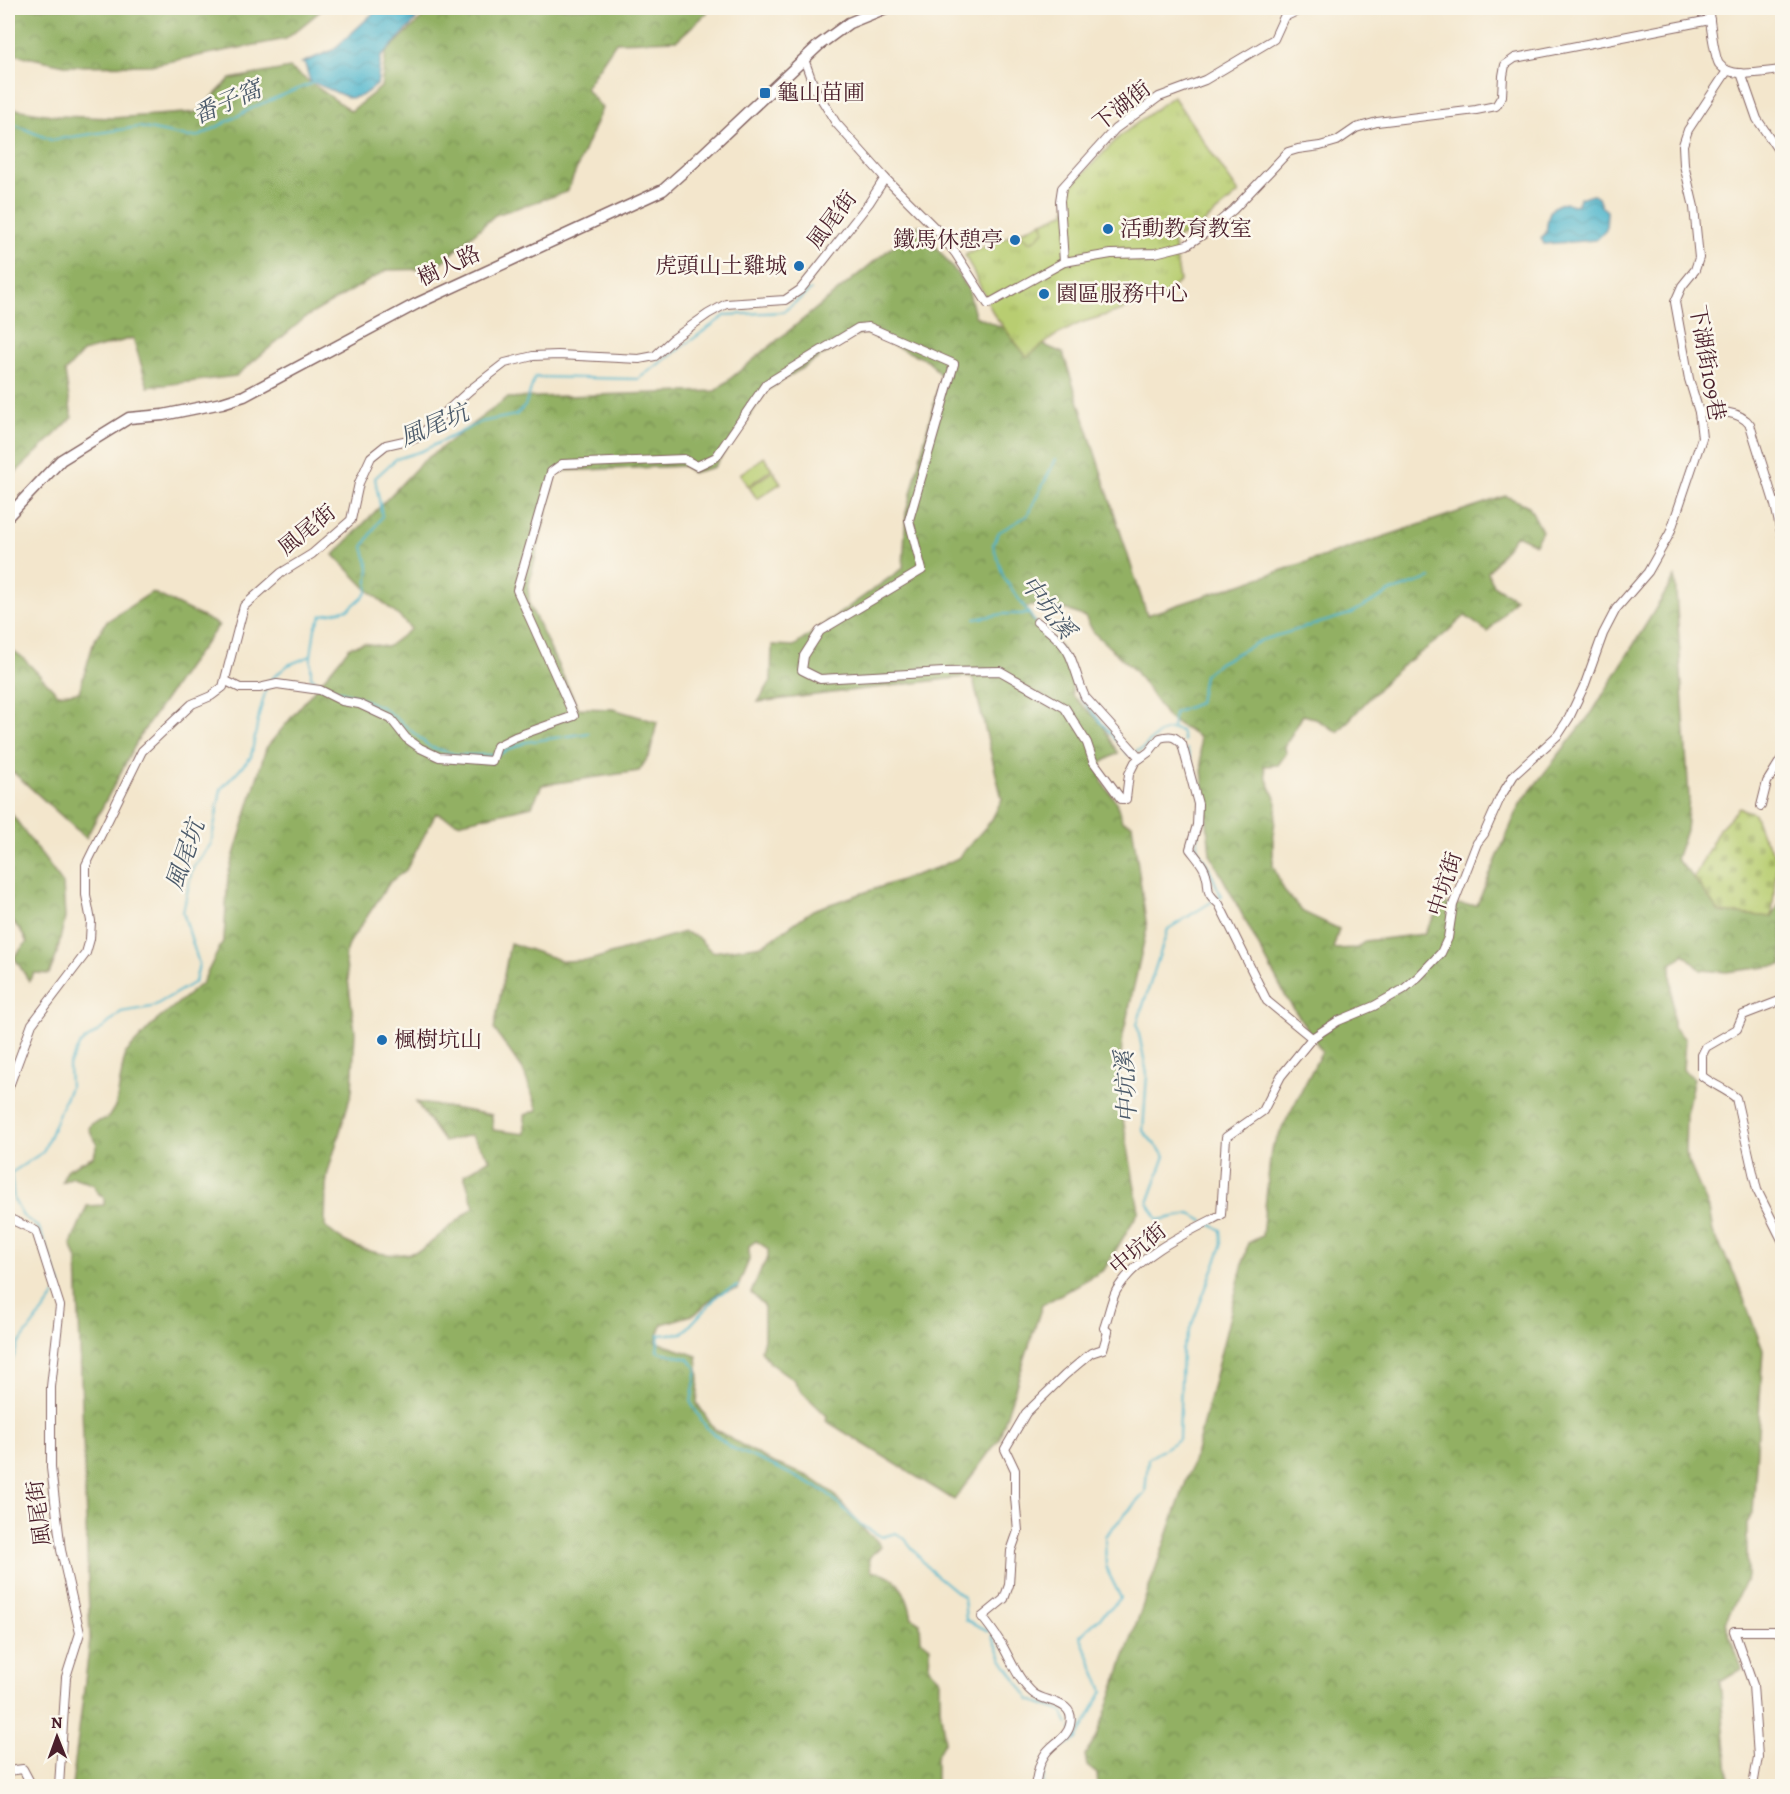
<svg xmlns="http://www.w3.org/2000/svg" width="1790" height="1794" font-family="Alegreya,'Noto Serif TC',serif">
  <defs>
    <pattern id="forest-crowns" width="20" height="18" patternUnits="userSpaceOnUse" patternTransform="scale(1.5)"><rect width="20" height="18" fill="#92b063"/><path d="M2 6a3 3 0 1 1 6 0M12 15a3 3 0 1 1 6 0" fill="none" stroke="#798f52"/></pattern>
    <pattern id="cemetery-stones" width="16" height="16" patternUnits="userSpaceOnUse" patternTransform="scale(1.5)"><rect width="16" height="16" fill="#b8cd71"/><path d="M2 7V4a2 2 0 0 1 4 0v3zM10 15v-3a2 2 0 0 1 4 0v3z" fill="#a0b062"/></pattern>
    <pattern id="park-tufts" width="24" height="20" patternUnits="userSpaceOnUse" patternTransform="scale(1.5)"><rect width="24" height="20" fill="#b8cd71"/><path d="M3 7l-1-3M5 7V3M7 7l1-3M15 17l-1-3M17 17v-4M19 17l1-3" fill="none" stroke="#a0b062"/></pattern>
    <pattern id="water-waves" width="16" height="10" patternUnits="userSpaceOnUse" patternTransform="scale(1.5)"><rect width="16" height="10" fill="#4eb5cc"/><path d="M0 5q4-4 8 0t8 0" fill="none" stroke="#4393a6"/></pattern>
  </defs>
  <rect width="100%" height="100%" fill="#fbf7ec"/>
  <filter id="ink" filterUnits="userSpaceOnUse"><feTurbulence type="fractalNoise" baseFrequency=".0167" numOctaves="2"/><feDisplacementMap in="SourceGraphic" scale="12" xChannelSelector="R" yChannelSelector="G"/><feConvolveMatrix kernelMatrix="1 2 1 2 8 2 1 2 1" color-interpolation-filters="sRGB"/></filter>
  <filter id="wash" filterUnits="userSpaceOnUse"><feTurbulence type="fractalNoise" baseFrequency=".008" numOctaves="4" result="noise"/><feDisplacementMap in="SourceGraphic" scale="24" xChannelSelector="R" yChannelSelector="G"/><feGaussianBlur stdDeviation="1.35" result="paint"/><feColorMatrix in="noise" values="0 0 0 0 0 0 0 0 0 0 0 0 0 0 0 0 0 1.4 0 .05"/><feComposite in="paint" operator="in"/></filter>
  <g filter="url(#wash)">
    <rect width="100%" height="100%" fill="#f3e6cc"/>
    <!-- forest -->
    <g fill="url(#forest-crowns)" stroke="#6e6847" stroke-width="1.5" fill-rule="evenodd">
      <polygon points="8,8 324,8 286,39 151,65 69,66 8,53"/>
      <polygon points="433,8 706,8 707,13 677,40 616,42 585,88 602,108 567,192 495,215 435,269 387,270 306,317 236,376 148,387 133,338 83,352 65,372 72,418 8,480 8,108 58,116 113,118 198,112 230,79 290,68 351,111 381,87 386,52"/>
      <path d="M919,225L968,288L975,316L1063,353L1147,615L1506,496L1529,506L1542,531L1535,544L1516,535L1488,572L1493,585L1515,599L1488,632L1465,616L1439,639L1393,673L1338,732L1314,718L1303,715L1285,746L1286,754L1278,765L1264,766L1266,777L1277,803L1273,837V866L1285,892L1303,912L1339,929L1333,949L1357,948L1365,941L1424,934L1442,904L1477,905L1520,804L1593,711L1675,577L1689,798L1686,830L1676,859L1694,878L1772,917L1782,899V965L1726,972L1701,970L1684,954L1671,965L1673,1027L1685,1039L1683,1070L1694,1078L1686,1114L1685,1153L1709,1209L1713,1232L1735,1275L1763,1350L1753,1513L1747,1523V1577L1725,1623L1742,1669L1720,1682L1729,1786H1098L1097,1774L1087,1766L1085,1755L1096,1739L1195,1456L1248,1243L1262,1236L1271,1150L1322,1051L1287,999L1210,854L1199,737L1168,718L1135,671L1094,633L1085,617L1062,608L1038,605L1026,607L1031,619L1059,645L1072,667V695L1101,723L1118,753L1101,763L1102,782L1116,801L1122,821L1132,824L1147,928L1123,1035L1118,1090L1139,1211L1104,1270L1042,1305L999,1439L954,1500L826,1421L827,1416L800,1390L793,1379L769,1362L761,1350L764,1339V1305L751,1293L761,1269L768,1258V1249L756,1241L749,1246V1260L737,1289L718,1293L695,1314L662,1324L656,1342L697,1356L699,1380L697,1403L714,1429L771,1462L808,1476L833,1493L866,1532L875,1539L881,1546L869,1558L871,1571C875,1572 881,1572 885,1574C902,1581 909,1602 912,1618L920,1623L921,1640L930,1647L929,1668L940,1679V1708L945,1741L936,1757V1786H72L90,1640L77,1260L71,1244L87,1206L104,1205V1198L97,1192L94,1185L73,1177L62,1182L66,1170L94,1156L97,1144L89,1129L91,1124L108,1118L116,1105L125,1054L154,1023L202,983L224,939L228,875L266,748L350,647L364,643L387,647L411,629L402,619L367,589L334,555L421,463L507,398L715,391ZM865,333L929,361L941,376L906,513L903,568L794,646L772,645L771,681L758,702L964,677L973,679L1002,799L991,821L958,858L939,867L813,910L763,945L712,952L697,937L684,932L590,960L563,961L510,943L494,1029L523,1070L538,1110L525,1115V1134L493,1130L492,1115L416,1102L444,1142L471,1135L490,1159L464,1175L474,1207L423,1249C402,1259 369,1254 348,1243C339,1239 332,1233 325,1226L326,1186L328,1172L352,1091L355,1032L345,956L350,942L390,882L406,870L436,813L458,823L532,806L542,785L639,771L650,754L657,722L613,709L578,708L530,606L528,588L555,475L561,471L684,466L692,473L714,467L767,390L855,335Z"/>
      <polygon points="152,592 219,625 188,666 140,736 86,838 14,773 8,772 8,647 22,657 58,694 79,692 94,641 106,622"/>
      <polygon points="8,809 63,884 65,918 56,957 49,974 34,973 29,981 14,957 27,942 20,930 8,916"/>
    </g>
    <!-- cemetery -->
    <polygon fill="url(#cemetery-stones)" stroke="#81764e" stroke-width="1.5" points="1739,808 1754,813 1762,835 1777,858 1772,917 1719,912 1694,878 1719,829"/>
    <!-- park -->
    <polygon fill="url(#park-tufts)" stroke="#81764e" stroke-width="1.5" points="1173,96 1239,193 1200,226 1173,240 1180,281 1161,298 1080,323 1055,336 1027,357 994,315 965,255 1066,212 1068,189 1120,136"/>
    <!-- garden -->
    <g fill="#b8cd71" stroke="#81764e" stroke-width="1.5">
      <polygon points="1043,222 1044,231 1035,240 1029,242 1026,238 1016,234"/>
      <polygon points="764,457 772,469 748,486 740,474"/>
      <polygon points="773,471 781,483 757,499 749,487"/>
    </g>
    <!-- water -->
    <g fill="url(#water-waves)" stroke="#4c6a7c" stroke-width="1.5">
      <polygon points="379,8 414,8 420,11 415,21 381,57 377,85 361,96 349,98 310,81 305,64 302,63 333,50"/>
      <path d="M1592,194L1598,198L1601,206L1607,211L1606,230L1596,240L1544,244L1541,238L1546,233C1549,215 1546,207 1566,202L1572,205L1578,204L1580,198Z"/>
    </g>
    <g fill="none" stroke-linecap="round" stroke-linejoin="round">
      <!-- stream -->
      <g stroke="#4eb5cc" stroke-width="2">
        <polyline points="8,122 51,140 139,127 187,137 200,136 256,106 315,82"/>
        <polyline points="975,619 1003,614 1028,614"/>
        <polyline points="1035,622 1004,578 993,545 999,532 1027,516 1056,459"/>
        <polyline points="1040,628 1065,656 1080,697 1128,754 1131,753"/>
        <polyline points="311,656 311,677 323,686 353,695 383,708 402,723 430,747 458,755 497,755 526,742 589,733"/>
        <polyline points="268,684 269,681 288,665 311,656 315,628 322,615 349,609 367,593 369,567 363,547 382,516 375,478 396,459 422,451 481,422 516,415 525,406 535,377 638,379 726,315 783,312 811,290"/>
        <polyline points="1173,727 1174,713 1199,703 1204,675 1219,663 1262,640 1350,614 1390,592 1431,578"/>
        <polyline points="1187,749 1201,790 1201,801"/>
        <path d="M1137,751L1141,750C1153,739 1164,724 1181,731L1184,741"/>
        <polyline points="1198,834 1197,848 1208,866 1221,896 1218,898"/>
        <polyline points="1203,1221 1191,1214 1158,1220 1148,1203 1165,1156 1143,1131 1147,1074 1137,1024 1168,929 1213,901"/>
        <polyline points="738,1286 719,1294 683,1333 659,1335 657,1351 689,1359 697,1369 691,1403 706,1427 730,1447 778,1468 826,1492 861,1525 882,1537 896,1533 905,1539 929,1569 964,1598 966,1620 989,1631"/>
        <polyline points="58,1290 61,1286 39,1228 23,1216 14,1200 11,1173 43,1152 70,1087 69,1065 80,1044 103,1028 121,1012 152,1007 195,982 199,964 183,912 192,869 211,844 221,789 251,757 259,715 266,689"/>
        <polyline points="8,1372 18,1345 55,1295"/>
        <polyline points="8,1561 10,1563 11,1584 8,1591"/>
        <polyline points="992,1635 1002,1659 1030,1700 1062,1711 1068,1724"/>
        <path d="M8,1679C13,1692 14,1705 8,1719"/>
        <polyline points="1071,1728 1077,1739"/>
        <polyline points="1042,1786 1045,1771 1052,1755 1060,1748 1077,1739 1103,1691 1080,1636 1121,1598 1106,1568 1105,1536 1145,1493 1148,1459 1179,1439 1182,1350 1222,1246 1221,1230 1208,1223"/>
      </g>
    </g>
  </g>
  <g filter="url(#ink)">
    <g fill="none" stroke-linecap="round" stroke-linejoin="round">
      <defs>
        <g id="street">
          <path d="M1708,8C1710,18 1714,57 1719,64C1731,80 1764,71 1782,70"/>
          <polyline points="804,59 814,87 836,123 885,178 937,230 956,254 988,304 1064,262 1111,254 1155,253 1187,245 1207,232 1233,210 1288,152 1298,149 1320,146 1337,141 1356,128 1377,122 1476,110 1496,106 1502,96 1503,76 1505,65 1515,58 1710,20"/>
          <polyline points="1741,73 1757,119 1782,156"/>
          <polyline points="1064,262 1060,201 1062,188 1115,129 1159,97 1205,80 1274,39 1284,17 1304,8"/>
          <path d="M1699,412C1716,411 1740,410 1750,425L1775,505L1782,537"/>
          <path d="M1037,622C1050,631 1064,642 1070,656C1076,670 1079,684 1085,697L1140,758"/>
          <path d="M226,681L240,688H259L277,684L320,690L342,701L359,704L391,719L406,738L420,748L439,757L492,761L497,746L515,737L574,716L517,590L551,472L562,464L684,459L697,466L716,457L766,384L858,328L869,327L954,364L909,520L922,570L820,631L804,656L802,670L820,679L944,672L1000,671L1065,708L1087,743L1093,761L1121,799H1126L1129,774L1135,762L1149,752L1160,738C1171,735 1175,736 1182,744L1198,804L1197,825L1190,849C1195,856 1204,865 1206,874C1211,890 1203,890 1219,904L1267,1001L1312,1038"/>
          <polyline points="1761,806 1767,782 1782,758"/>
          <path d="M1782,1000L1743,1015L1737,1029L1706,1047L1702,1055V1076C1713,1085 1726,1089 1736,1098L1757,1190L1782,1240"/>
          <polyline points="8,1089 32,1024 86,953 90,939 91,921 86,895 86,865 142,751 192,704 211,696 223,687 244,606 281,573 312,554 351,520 359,483 371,457 386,445 417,438 470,390 505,363 533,356 558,355 639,359 655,356 673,339 708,314 726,304 785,300 800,290 813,274 869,203 885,178"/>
          <polyline points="8,1218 36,1231 60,1306 51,1387 51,1468 61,1550 80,1633 66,1677 59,1786"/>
          <polyline points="8,1771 23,1769 32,1786"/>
          <path d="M1035,1786C1037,1776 1038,1765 1044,1756C1050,1744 1067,1739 1070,1725C1076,1700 1045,1703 1033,1693C1018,1680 1011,1660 1001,1643C995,1634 989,1625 982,1617L1004,1599L1009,1585L1011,1551L1018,1531L1015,1497V1470L1005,1449L1026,1413L1065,1375L1091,1353L1103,1349L1108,1332L1104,1328C1108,1318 1112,1295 1118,1288C1140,1254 1186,1233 1221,1215L1226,1137L1263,1111L1281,1076L1312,1038L1338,1021L1374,1006L1404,989L1418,977L1441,953L1448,938L1453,905L1477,843L1484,834L1501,796L1514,775L1558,735L1569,718L1585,684L1603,634L1616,609L1648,572L1670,533L1702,438L1699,412L1689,379L1675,302L1682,286L1695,270L1699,258L1694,207L1684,165L1683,145L1688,130L1727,71"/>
          <polyline points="1753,1786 1758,1757 1753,1685 1734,1631 1776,1631 1782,1636"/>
        </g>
        <polyline id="secondary" points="8,516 61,460 129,418 163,415 222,403 244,396 416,304 663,190 699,158 819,45 849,23 886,8"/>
      </defs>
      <!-- street casing -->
      <use href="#street" stroke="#856563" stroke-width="10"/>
      <!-- secondary casing -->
      <use href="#secondary" stroke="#856563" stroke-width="13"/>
      <!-- street -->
      <use href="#street" stroke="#fff" stroke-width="8"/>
      <!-- secondary -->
      <use href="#secondary" stroke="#fff" stroke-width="10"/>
    </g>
  </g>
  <!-- markers -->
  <g fill="#1f6fb2" stroke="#fbf7ec" stroke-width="2">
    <rect x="759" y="87" width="12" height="12" rx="3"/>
    <circle cx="1108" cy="229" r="6"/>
    <circle cx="1015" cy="240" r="6"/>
    <circle cx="799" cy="266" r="6"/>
    <circle cx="1044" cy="294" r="6"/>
    <circle cx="382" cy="1040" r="6"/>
  </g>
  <g text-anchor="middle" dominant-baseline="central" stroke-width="5" stroke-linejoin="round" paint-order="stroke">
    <!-- poi labels -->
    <g font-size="22" fill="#4a1f2b" stroke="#fbf7ec" text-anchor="start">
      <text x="777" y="93">龜山苗圃</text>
      <text x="1120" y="229">活動教育教室</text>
      <text x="1003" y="240" text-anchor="end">鐵馬休憩亭</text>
      <text x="787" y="266" text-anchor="end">虎頭山土雞城</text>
      <text x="1056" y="294">園區服務中心</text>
      <text x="394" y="1040">楓樹坑山</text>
    </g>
    <!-- street labels -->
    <g font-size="22" fill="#4a1f2b" stroke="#fbf7ec">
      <text transform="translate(1122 106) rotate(-38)">下湖街</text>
      <text transform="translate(832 220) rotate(-53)">風尾街</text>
      <text transform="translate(449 266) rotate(-25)">樹人路</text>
      <text transform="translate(1707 363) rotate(80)">下湖街109巷</text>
      <text transform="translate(307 530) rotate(-39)">風尾街</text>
      <text transform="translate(1445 884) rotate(-72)">中坑街</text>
      <text transform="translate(1138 1249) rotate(-40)">中坑街</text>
      <text transform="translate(39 1513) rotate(-97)">風尾街</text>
    </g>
    <!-- water labels -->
    <g font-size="24" font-style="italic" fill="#4c5b6b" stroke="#fbf7ec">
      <text transform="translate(227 102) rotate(-24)">番子窩</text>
      <text transform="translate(434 425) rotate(-23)">風尾坑</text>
      <text transform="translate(1048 607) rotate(52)">中坑溪</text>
      <text transform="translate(185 855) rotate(-71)">風尾坑</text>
      <text transform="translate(1126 1087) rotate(-93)">中坑溪</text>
    </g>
  </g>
  <!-- margin -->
  <rect width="1790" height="1794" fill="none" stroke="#fbf7ec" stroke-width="30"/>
  <!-- north arrow -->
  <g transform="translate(57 1737) rotate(359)" stroke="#fbf7ec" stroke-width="4.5" paint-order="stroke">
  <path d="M0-4.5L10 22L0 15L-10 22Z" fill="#4a1f2b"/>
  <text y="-9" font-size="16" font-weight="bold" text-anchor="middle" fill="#4a1f2b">N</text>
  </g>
</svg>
